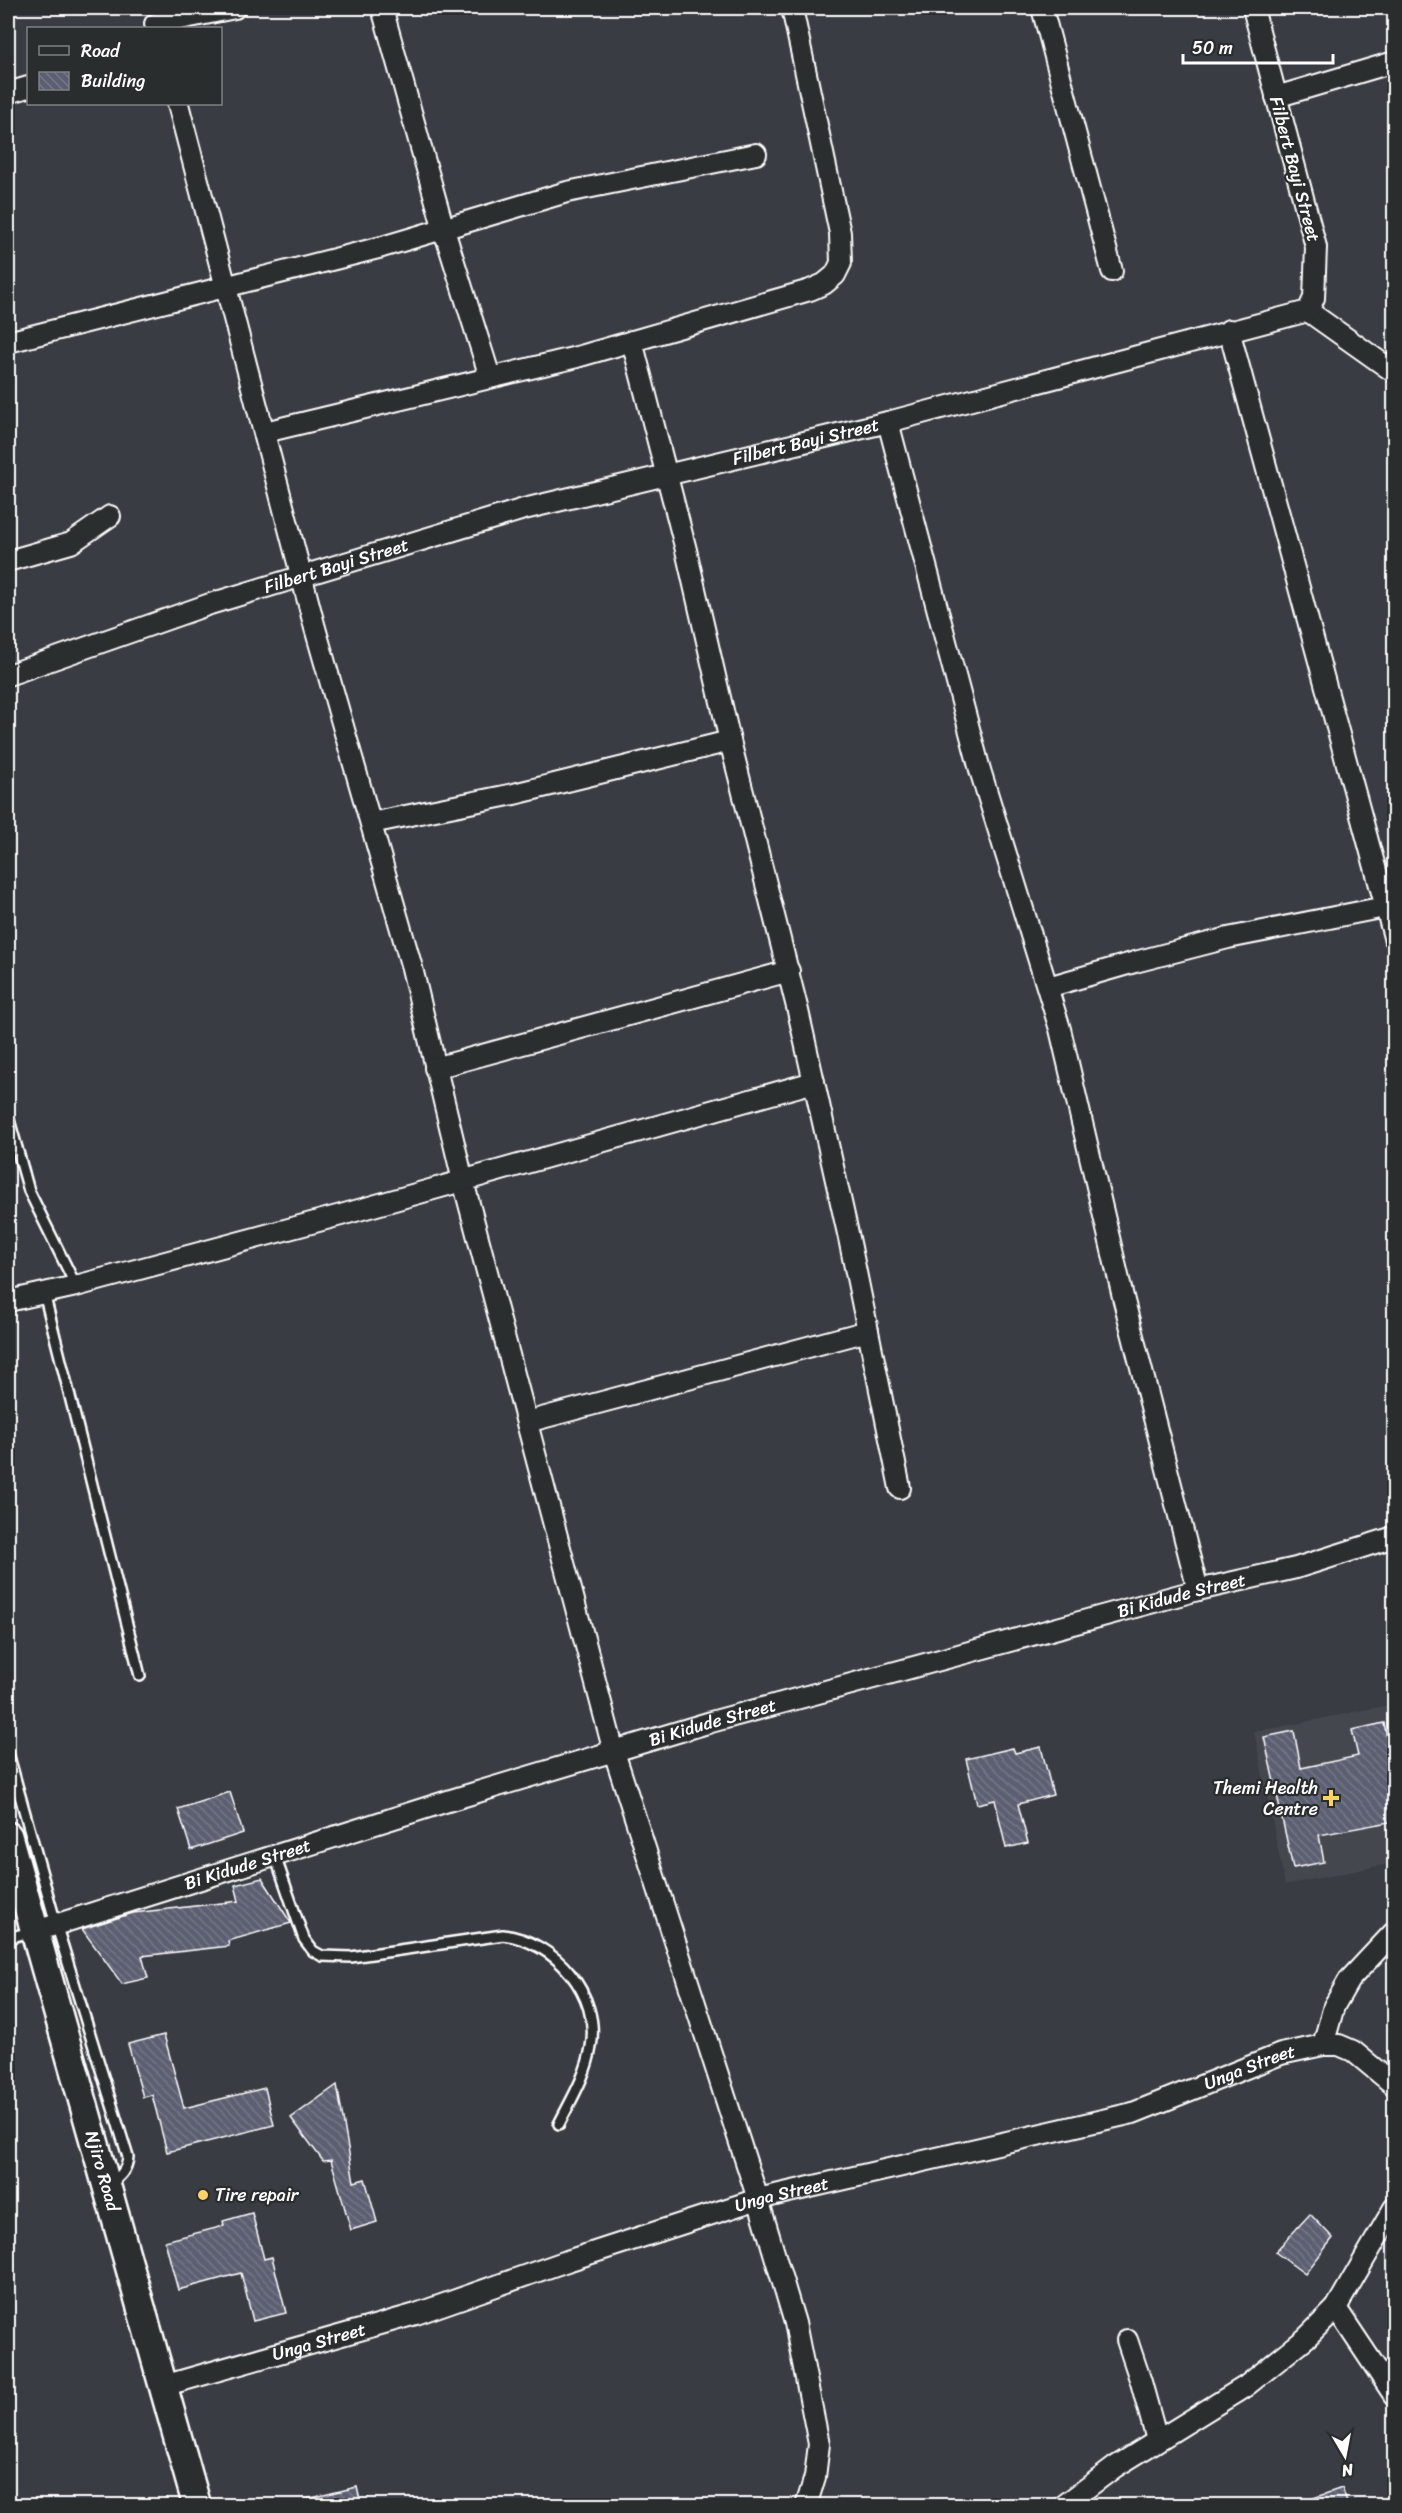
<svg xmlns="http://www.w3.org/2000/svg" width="1402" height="2513" font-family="Sriracha,sans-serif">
  <defs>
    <pattern id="building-back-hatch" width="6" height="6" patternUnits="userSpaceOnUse" patternTransform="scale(1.5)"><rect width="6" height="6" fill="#5c5f71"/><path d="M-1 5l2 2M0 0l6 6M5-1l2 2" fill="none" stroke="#747786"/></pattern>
  </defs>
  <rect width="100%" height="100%" fill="#393c42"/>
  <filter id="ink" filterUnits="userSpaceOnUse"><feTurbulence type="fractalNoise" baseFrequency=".0167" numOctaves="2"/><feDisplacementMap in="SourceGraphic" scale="12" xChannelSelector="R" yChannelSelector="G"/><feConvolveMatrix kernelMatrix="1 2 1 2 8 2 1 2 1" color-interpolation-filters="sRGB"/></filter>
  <g filter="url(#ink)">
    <!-- built -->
    <polygon fill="#444650" points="1394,1704 1394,1863 1285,1885 1254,1732"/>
    <!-- building -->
    <g fill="url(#building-back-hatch)" stroke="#fff" stroke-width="1.5">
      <polygon points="1384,1723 1395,1777 1395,1821 1319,1835 1324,1862 1293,1868 1264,1737 1294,1731 1301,1768 1358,1756 1352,1730"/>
      <polygon points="1041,1747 1053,1795 1018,1804 1028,1843 1006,1848 995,1800 977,1804 966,1759 1013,1748 1015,1753"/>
      <polygon points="230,1792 243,1833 191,1850 178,1809"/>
      <polygon points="262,1878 291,1923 228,1941 229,1946 142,1956 148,1978 122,1984 82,1929 133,1913 239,1901 235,1885"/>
      <polygon points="164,2035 184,2108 265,2088 274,2125 167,2152 152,2095 143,2097 128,2044"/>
      <polygon points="337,2085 354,2182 365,2179 377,2222 351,2230 331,2160 323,2161 291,2118"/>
      <polygon points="252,2213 264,2259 272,2257 286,2313 253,2321 241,2273 178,2290 165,2241 224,2226 223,2221"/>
      <polygon points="1310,2214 1333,2238 1305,2274 1275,2252"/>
      <polygon points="357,2487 361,2505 308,2505 307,2499"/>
      <polygon points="1342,2488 1348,2505 1299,2505 1299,2503"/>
    </g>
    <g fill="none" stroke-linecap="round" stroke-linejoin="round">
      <defs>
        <g id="lane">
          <polyline points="8,1116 29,1191 76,1286"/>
          <polyline points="44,1293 140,1676"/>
          <path d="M8,1753L56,1924L128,2157C127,2171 119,2177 109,2185"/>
          <path d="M275,1856L304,1939L313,1951L322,1956L351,1957L503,1935C555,1941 601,1995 591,2047C587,2074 571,2100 559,2124"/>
          <polyline points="8,1938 34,1931"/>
        </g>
        <g id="street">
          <polyline points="382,8 444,230 490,377"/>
          <polyline points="1042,8 1112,271"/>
          <polyline points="155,24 235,8"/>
          <polyline points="8,93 28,87"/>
          <polyline points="1276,97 1394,62"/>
          <polyline points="178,104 315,628 412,968 463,1181 614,1752 758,2199 795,2323 819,2444 815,2477 806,2506"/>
          <polyline points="1308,311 1394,372"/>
          <polyline points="1229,330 1394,937"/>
          <polyline points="632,341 686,550 730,741 798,1011 849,1238 900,1488"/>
          <polyline points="8,342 382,247 567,192 756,154"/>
          <polyline points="888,422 980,770 1060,1029 1123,1297 1198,1590"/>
          <polyline points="265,432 577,357 810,290 824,284 835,275 841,263 840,233 792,8"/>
          <polyline points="8,561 71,543 110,516"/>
          <path id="s1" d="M8,675L210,604L524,509L888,422L1308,311L1314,298L1316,247L1253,8"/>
          <polyline points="371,823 514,794 730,741"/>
          <polyline points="1048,987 1135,962 1228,938 1385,907"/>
          <polyline points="435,1068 789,971"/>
          <polyline points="8,1301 76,1286 341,1215 814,1082"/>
          <polyline points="527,1422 868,1331"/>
          <path id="s2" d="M36,1931L451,1800L711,1722L1198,1590L1296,1568L1394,1537"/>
          <polyline points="1323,2045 1334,2006 1349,1980 1394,1932"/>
          <polyline points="1336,2308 1394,2395"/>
          <polyline points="1127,2340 1141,2382 1157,2440"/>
          <path id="s3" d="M163,2386L416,2314L567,2261L758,2199L1133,2113L1281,2054L1323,2045H1339L1353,2051L1394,2085"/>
          <polyline points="1063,2506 1115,2467 1246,2386 1306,2338 1336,2308 1394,2208"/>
        </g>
        <g id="secondary">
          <path id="s4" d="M8,1836L197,2506"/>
        </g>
      </defs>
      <!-- lane casing -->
      <use href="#lane" stroke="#fff" stroke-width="14"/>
      <!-- street casing -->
      <use href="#street" stroke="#fff" stroke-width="24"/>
      <!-- secondary casing -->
      <use href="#secondary" stroke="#fff" stroke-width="32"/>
      <!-- lane -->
      <use href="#lane" stroke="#2a2d2e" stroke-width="9"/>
      <!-- street -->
      <use href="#street" stroke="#2a2d2e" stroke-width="20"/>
      <!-- secondary -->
      <use href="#secondary" stroke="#2a2d2e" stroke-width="27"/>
    </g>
  </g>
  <!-- markers -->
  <g fill="#ffd166" stroke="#2a2d2e" stroke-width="2">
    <path d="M1328 1789h6v6h6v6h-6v6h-6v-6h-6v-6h6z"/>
    <circle cx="203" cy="2195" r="6"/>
  </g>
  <g text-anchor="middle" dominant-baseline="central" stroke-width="4.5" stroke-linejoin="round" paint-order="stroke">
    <!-- street labels -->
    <g font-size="18" fill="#fff" stroke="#2a2d2e">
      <text transform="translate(1295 169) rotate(75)">Filbert Bayi Street</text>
      <text stroke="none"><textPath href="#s1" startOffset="832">Filbert Bayi Street</textPath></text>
      <text stroke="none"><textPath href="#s1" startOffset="346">Filbert Bayi Street</textPath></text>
      <text stroke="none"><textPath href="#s2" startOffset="1194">Bi Kidude Street</textPath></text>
      <text stroke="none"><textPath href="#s2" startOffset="708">Bi Kidude Street</textPath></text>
      <text stroke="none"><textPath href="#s2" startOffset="222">Bi Kidude Street</textPath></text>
      <text stroke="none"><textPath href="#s3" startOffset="1134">Unga Street</textPath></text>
      <text stroke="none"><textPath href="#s4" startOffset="348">Njiro Road</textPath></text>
      <text stroke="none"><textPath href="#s3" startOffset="648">Unga Street</textPath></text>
      <text stroke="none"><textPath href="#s3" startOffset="162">Unga Street</textPath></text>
    </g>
    <!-- poi labels -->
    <g font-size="18" fill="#fff" stroke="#2a2d2e" text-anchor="end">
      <text x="1318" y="1788">Themi Health<tspan x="1318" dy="21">Centre</tspan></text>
      <text x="215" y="2195" text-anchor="start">Tire repair</text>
    </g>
  </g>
  <!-- margin -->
  <rect width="1402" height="2513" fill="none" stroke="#2a2d2e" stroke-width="30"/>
  <rect x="15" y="15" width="1372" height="2483" fill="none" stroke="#fff" stroke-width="2" filter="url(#ink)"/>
  <!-- legend -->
  <rect x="27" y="27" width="195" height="78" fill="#2a2d2e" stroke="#7f8182" stroke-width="1.5"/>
  <rect x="39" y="46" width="30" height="9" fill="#2a2d2e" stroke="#7f8182" stroke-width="1.5"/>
  <text x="81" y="57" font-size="18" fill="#ffffff">Road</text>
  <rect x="39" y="72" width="30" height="18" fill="url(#building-back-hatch)" stroke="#7f8182" stroke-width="1.5"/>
  <text x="81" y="87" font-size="18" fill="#ffffff">Building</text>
  <!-- north arrow -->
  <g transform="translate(1345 2456) rotate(170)" stroke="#2a2d2e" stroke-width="4.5" paint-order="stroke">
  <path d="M0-4.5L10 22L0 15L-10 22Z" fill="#ffffff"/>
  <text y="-9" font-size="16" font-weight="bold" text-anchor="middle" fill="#ffffff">N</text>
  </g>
  <!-- scale -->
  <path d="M1183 54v9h150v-9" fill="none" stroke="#ffffff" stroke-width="3"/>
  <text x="1192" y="54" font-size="18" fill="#ffffff" stroke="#2a2d2e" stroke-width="4.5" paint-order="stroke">50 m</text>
</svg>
